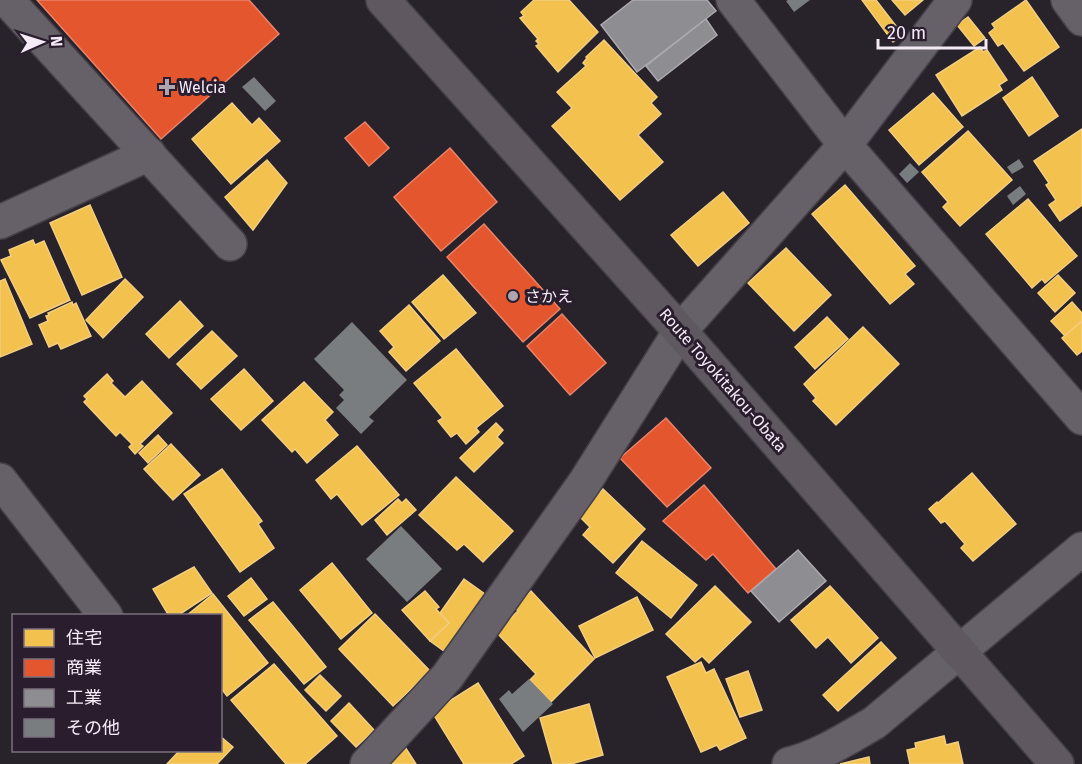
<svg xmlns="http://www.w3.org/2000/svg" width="1082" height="764" font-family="'Fira Sans','Noto Sans JP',sans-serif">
  <rect width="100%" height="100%" fill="#28222a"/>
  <!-- homes -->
  <g fill="#f2c14e" stroke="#f3ce81" stroke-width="1.5">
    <polygon points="534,0 569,0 598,32 558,72 536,46 539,44 536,41 538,39 520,18 524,16 521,12"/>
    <polygon points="862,0 876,0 903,35 893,42"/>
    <polygon points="892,0 923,0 905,15"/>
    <polygon points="1026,0 1059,47 1024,71 1003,43 998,46 989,33 995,28 992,24"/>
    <polygon points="968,17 985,38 974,46 957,25"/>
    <polygon points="604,40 657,97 651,103 661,114 638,135 663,162 620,200 552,126 572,108 557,92 586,66 583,63 587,58 586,57"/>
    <polygon points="980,47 983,52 987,50 1007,80 999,85 1002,90 962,116 936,75"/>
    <polygon points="1032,77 1058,116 1029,136 1003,98"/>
    <polygon points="933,93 963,127 919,165 889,130"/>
    <polygon points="232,103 252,125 259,118 280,141 231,184 192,139"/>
    <polygon points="1082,129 1082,205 1060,221 1049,205 1056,200 1046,185 1049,183 1034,161"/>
    <polygon points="968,131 1012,180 960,226 943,207 948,202 922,172"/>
    <polygon points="267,160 287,183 253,230 225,197"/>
    <polygon points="845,185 915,266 905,274 914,284 890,304 812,214"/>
    <polygon points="723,192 749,223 698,266 671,235"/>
    <polygon points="1028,199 1077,256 1045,283 1042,279 1032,288 986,234"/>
    <polygon points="90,205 122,277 82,295 50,223"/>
    <polygon points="33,240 35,245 44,241 70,300 30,318 1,260 11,256 9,250"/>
    <polygon points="786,248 831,295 794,331 748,283"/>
    <polygon points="443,275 476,313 444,339 412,302"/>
    <polygon points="1058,275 1075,293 1055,312 1038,293"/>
    <polygon points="5,279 32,344 0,357 0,281"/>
    <polygon points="125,279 143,297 103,338 86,320"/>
    <polygon points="180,301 203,326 169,358 146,334"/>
    <polygon points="72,302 73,305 76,303 91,336 61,349 58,343 49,347 39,325 48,321 46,316 49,315 48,313"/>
    <polygon points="1072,302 1082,313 1082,321 1065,336 1051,321"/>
    <polygon points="409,305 440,341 406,371 389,352 394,347 380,331"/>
    <polygon points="827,317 848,339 815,369 795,347"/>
    <polygon points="1082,321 1082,351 1077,355 1062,338"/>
    <polygon points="863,327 899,364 836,425 813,401 816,398 804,384"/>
    <polygon points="212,331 237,356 201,389 177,364"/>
    <polygon points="456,349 503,406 476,428 479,432 466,444 457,433 451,437 438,421 443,418 414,383"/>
    <polygon points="244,369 273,401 241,430 211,399"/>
    <polygon points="107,374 113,381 111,383 125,397 142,381 172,413 140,444 143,446 135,454 129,447 132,444 120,432 116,436 84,402 87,399 84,396"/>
    <polygon points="304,382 333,412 325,420 338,435 307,463 295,449 292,452 262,420"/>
    <polygon points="496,423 503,430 497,437 503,443 474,472 460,458"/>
    <polygon points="158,435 167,445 148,463 139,453"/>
    <polygon points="171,444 200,475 173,500 144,469"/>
    <polygon points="357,446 399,495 362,525 337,494 331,499 316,480"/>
    <polygon points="222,469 262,521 258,524 274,548 240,572 184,494"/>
    <polygon points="972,473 1016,524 973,561 961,548 965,544 945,521 941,523 929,509 937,502 938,503"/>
    <polygon points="456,477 513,531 483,562 464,544 457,550 419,515"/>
    <polygon points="603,489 645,529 613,563 583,535 590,527 578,515"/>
    <polygon points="398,499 402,503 406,499 416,510 387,535 375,520"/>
    <polygon points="642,541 697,585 671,618 616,573"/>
    <polygon points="332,563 372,613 341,639 300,590"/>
    <polygon points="194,567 212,593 177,616 169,616 153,589"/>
    <polygon points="251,578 267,599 244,616 228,596"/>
    <polygon points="464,579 489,597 448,654 430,641 449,623 440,613"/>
    <polygon points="715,586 751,622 709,663 702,656 695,662 666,634"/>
    <polygon points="830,586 878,638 851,663 828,637 816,648 791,620"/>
    <polygon points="425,591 439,607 436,609 449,623 430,641 402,610"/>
    <polygon points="531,591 594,659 551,702 530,680 536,674 496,632 518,611 514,607"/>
    <polygon points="213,594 268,663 227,696 220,687 220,616 186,616"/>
    <polygon points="637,597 653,630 595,658 579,626"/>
    <polygon points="273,602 326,667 304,684 249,620"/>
    <polygon points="375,614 430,671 393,706 339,649"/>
    <polygon points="881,642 896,658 838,711 823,695"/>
    <polygon points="701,662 706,673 714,669 746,738 720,750 717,745 701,752 667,677"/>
    <polygon points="274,664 337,736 305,764 286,764 231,700"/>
    <polygon points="748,671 762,710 740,717 726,679"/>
    <polygon points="320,675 341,696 326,711 305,690"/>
    <polygon points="478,683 524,756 511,764 464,764 432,712"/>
    <polygon points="349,703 374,730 356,747 331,721"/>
    <polygon points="589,704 603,755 571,764 553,764 540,718"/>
    <polygon points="220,736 233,747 217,764 167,764 180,750 220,750"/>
    <polygon points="944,736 946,745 958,742 963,764 910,764 907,750 916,748 915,743"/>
    <polygon points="405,747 416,764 380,764"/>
    <polygon points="869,757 870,764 840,764"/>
  </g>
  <!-- shops -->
  <g fill="#e4572e" stroke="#e9836a" stroke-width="1.5">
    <polygon points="37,0 249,0 279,34 161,139"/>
    <polygon points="365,122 389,148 369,166 345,138"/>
    <polygon points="450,148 497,202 441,251 394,197"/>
    <polygon points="484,224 560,309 523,342 447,257"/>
    <polygon points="562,314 606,363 570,395 527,346"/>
    <polygon points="666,418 711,468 667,507 620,458"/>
    <polygon points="704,485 776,569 748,593 713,554 706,560 663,521"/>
  </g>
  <!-- industry -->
  <g fill="#8d8d92" stroke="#aca9b0" stroke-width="1.5">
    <polygon points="633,0 707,0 716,11 637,72 601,25"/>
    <polygon points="706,19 717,35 658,81 646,66"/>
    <polygon points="798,550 826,581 779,622 751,591"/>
  </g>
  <!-- building -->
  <g fill="#797d80">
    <polygon points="788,0 810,0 794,12 786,1"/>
    <polygon points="254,77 276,101 265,111 242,87"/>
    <polygon points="1019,159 1024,167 1012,174 1007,167"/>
    <polygon points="910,163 919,172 907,183 899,174"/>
    <polygon points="1020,186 1026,194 1013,205 1007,196"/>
    <polygon points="352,322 407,380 369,417 374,421 361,434 336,408 344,400 339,395 344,390 314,359"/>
    <polygon points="401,526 442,569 407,602 366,559"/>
    <polygon points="529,679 553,704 523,732 499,699 509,690 512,694"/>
  </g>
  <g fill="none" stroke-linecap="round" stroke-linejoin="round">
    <defs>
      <g id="minor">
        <polyline points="7,0 230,244"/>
        <polyline points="733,0 845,145 1082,418"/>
        <polyline points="1068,0 1082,19"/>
        <polyline points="0,222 149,154"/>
        <polyline points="0,480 106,616"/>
        <polyline points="367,764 447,677 585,482 680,331 845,145 955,0"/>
        <path d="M789,764C820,756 846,739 874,723L1082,549"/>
      </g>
      <polyline id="major" points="383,0 680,331 1057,764"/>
    </defs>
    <!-- minor casing -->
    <use href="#minor" stroke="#443f46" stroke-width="36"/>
    <!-- major casing -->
    <use href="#major" stroke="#443f46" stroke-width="36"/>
    <!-- minor -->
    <use href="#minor" stroke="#666069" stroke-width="33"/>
    <!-- major -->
    <use href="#major" stroke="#5f5861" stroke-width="33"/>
  </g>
  <!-- markers -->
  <g fill="#ada5af" stroke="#2a1e2e" stroke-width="2">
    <path d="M164 78h6v6h6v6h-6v6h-6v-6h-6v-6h6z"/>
    <circle cx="513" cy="296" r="6"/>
  </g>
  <g text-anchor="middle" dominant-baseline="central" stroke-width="6" stroke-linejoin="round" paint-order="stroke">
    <!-- poi labels -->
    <g font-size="16" fill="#f4ebf7" stroke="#2a1e2e" text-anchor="start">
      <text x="179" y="87">Welcia</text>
      <text x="525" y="296">さかえ</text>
    </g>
    <!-- street labels -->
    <g font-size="16" fill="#f4ebf7" stroke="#2a1e2e">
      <text transform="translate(723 380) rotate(49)">Route Toyokitakou-Obata</text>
    </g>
  </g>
  <!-- legend -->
  <rect x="12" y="614" width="210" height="138" fill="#2a1e2e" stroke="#7b707e" stroke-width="1.5"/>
  <rect x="24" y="629" width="30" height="18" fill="#f2c14e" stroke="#7b707e" stroke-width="1.5"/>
  <text x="66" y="644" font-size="18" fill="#f4ebf7">住宅</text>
  <rect x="24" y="659" width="30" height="18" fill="#e4572e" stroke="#7b707e" stroke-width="1.5"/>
  <text x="66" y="674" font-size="18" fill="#f4ebf7">商業</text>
  <rect x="24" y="689" width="30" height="18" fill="#8d8d92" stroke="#7b707e" stroke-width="1.5"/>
  <text x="66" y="704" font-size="18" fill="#f4ebf7">工業</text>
  <rect x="24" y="719" width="30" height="18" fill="#797d80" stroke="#7b707e" stroke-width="1.5"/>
  <text x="66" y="734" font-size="18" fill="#f4ebf7">その他</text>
  <!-- north arrow -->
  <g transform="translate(42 42) rotate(87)" stroke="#2a1e2e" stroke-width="4.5" paint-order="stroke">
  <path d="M0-4.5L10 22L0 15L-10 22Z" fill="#f4ebf7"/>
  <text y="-9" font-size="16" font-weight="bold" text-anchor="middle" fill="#f4ebf7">N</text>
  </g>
  <!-- scale -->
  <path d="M878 39v9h108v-9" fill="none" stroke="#f4ebf7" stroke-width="3"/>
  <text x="887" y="39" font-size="18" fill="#f4ebf7" stroke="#2a1e2e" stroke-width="4.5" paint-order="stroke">20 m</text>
</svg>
